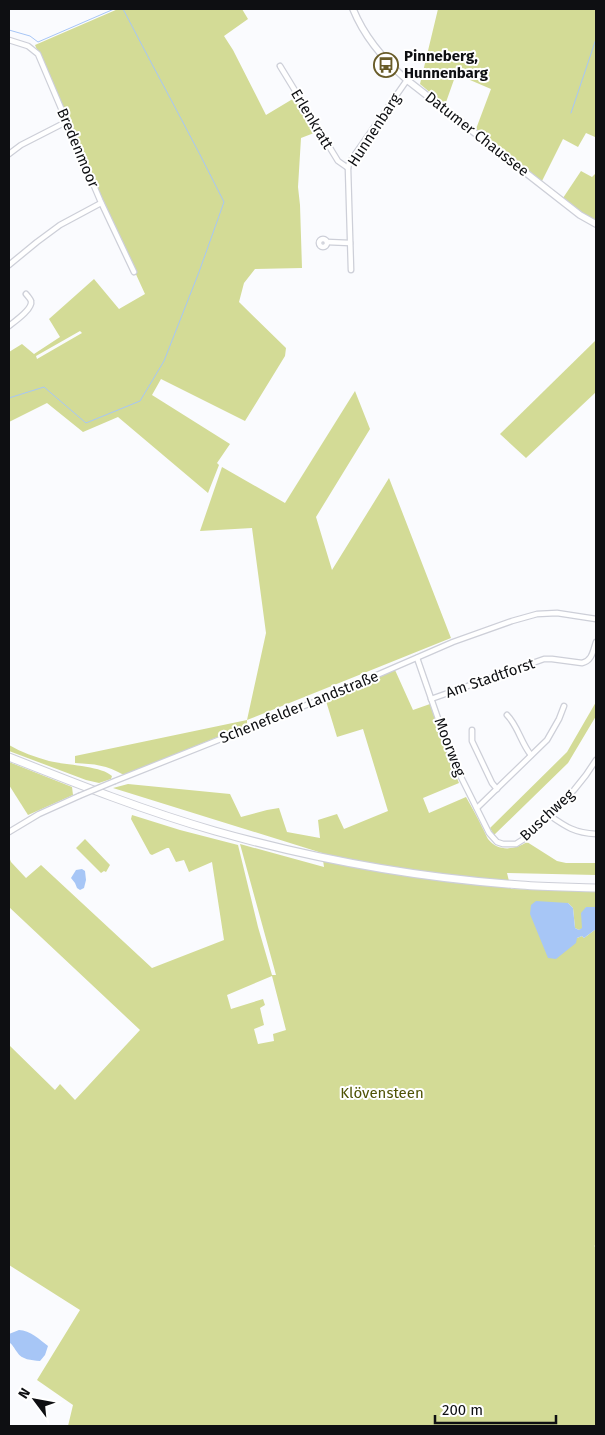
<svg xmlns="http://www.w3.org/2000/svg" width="605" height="1435" font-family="'Fira Sans',sans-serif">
  <rect width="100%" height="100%" fill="#fafbfe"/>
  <!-- green -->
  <g fill="#d3db96" fill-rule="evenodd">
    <path d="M118,9H242L248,19L224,36L233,50L266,115L296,97L314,133L301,138L298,187L300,205L302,268L255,269L244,283L239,302L286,348L285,356L245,421L161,379L152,395L230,444L217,463L219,465L208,493L118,417L83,432L47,403L9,422V352L22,344L34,354L60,337L49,319L94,279L119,309L145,294L90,174L35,45ZM80,331L82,333L37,359L36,356Z"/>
    <polygon points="438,9 596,9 596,135 595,137 586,133 578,147 563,139 542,181 476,129 491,89 456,74 445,105 420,84"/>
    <polygon points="581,171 592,177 596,173 596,222 580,213 563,198"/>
    <polygon points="596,340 596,392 526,458 500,434"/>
    <path d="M355,391L370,429L316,517L332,570L389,478L451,638L247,720V725L124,775C106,765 95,764 75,763V756L247,720L266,633L252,528L200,531L222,467L285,503Z"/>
    <path d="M395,670L413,710L430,704L447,754L459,783L423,798L429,813L466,797C472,808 478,818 483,829C485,832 486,836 488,839C498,852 515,850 527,842L557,861L566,863H596V875L507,873L511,889L596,891V907H586L582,929L579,930L575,928L573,908L568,903L577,938L582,936L584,938L596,929V1245L594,1246L596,1247V1426H68L73,1405L37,1380L80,1310L9,1265V1045L55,1090L60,1084L75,1100L140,1030L9,907V857L11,862L26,878L41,865L152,968L224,940L212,862L189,872L184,860L176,862L169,848H167L152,855L150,854L131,819L132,815L180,830L238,845L258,927L272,975H276L240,844L324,867L322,853L113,788L128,784L230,794L241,817L267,810L279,808L287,832L320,838L318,820L337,814L344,829L388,811L363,729L337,737L326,701ZM272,976L286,1030L273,1034L274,1041L258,1044L254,1029L264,1025L260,1008L265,1005L263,999L231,1009L227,995Z"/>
    <polygon points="596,702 596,716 568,763 494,835 490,828 567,752"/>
    <path d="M9,745C21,752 35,757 49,761C65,765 102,766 112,776L111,779L99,783L86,780L9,751Z"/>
    <polygon points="9,762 72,787 73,795 28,815 9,785"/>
    <polygon points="85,839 110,865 106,872 104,871 101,873 76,848"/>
  </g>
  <!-- water -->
  <g fill="#a7c6f6">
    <polygon points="82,869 85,871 86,880 84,888 80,890 77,888 75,883 71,878 76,870"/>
    <polygon points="536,901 568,903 573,908 575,928 579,930 582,928 581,913 586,907 596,907 596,929 584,938 582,936 577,938 576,943 556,959 548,958 530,914 531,905"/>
    <path d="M19,1330C30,1330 40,1340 48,1346L45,1355L40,1361C31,1360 22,1360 17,1352C14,1348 13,1345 9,1342V1334Z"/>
  </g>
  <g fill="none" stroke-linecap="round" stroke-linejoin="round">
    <!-- stream -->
    <g stroke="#a7c6f6" stroke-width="1">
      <polyline points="9,30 30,36 38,42 114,9"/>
      <polyline points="571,113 596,39"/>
      <path d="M9,398L44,387L86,423L140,401L164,361L199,272L224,202C192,137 156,73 123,9"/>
    </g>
    <defs>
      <g id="minor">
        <polyline points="9,40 28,46 38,54 100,200 134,272"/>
        <polyline points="280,66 338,161 348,168"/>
        <polyline points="9,154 21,145 66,122"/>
        <circle cx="323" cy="243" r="4"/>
        <polyline points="327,242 350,243"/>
        <polyline points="9,265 37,242 60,225 101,203"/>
        <polyline points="351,270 348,168 349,163 407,80"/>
        <path d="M9,326C14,322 33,309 31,301C31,300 27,295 26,294"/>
        <polyline points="417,658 450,753 462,779 489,833 497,842 503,844 516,844 527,837 574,790 586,775 596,760"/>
        <path d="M431,699L544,659H552L582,663C592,661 593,651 596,642"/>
        <path d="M507,715C518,726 521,743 531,755"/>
        <polyline points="472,730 472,741 492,783 497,789"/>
        <polyline points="115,781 324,698 453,642 512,621 537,614 557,613 596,619"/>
        <polyline points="477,808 547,740 559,719 564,706"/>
        <path d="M549,815C566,827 575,833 596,834"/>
        <polyline points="9,832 39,814 79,796"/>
      </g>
      <path id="tertiary" d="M353,9C364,36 385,61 407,80L580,215L596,224"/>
      <path id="primary" d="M9,757C77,784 145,811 215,831C314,859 419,878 521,885C546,887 571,887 596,888"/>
    </defs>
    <!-- minor casing -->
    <use href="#minor" stroke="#cdcfd8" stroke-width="7"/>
    <!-- tertiary casing -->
    <use href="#tertiary" stroke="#cdcfd8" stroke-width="8"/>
    <!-- primary casing -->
    <use href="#primary" stroke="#cdcfd8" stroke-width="9"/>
    <!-- minor -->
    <use href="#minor" stroke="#fff" stroke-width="4.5"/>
    <!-- tertiary -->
    <use href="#tertiary" stroke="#fff" stroke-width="5.5"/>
    <!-- primary -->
    <use href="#primary" stroke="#fff" stroke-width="7"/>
    <defs>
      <polyline id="minor-bridge" points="79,796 115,781"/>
    </defs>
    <!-- minor-bridge casing -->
    <use href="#minor-bridge" stroke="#cdcfd8" stroke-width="7" stroke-linecap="butt"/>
    <!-- minor-bridge -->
    <use href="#minor-bridge" stroke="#fff" stroke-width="4.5"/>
  </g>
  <!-- icons -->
  <defs>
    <symbol id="bus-ring" viewBox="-11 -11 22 22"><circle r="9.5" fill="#fff" stroke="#685b28" stroke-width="1.5"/><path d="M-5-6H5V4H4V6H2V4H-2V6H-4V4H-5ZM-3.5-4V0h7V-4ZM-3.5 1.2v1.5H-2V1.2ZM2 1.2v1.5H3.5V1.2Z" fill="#685b28"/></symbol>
  </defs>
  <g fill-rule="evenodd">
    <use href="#bus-ring" x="372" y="51" width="28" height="28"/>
  </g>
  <g text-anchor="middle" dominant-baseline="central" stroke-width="4" stroke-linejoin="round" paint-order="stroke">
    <!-- poi labels -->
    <g font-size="15" font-weight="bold" fill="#0e0f12" stroke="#fff" text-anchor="start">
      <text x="404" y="56">Pinneberg,<tspan x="404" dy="17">Hunnenbarg</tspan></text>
    </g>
    <!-- street labels -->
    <g font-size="15" fill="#0e0f12" stroke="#fff">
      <text transform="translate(312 119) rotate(59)">Erlenkratt</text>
      <text transform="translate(374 130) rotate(-57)">Hunnenbarg</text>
      <text transform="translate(477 134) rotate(38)">Datumer Chaussee</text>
      <text transform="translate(78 148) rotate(67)">Bredenmoor</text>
      <text transform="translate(490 678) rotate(-19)">Am Stadtforst</text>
      <text transform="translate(299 707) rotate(-22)">Schenefelder Landstraße</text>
      <text transform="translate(450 747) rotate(69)">Moorweg</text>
      <text transform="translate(547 815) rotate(-43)">Buschweg</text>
    </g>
    <!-- park labels -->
    <g font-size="15" fill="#4f5304" stroke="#fff">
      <text x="382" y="1093">Klövensteen</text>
    </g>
  </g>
  <!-- border -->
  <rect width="605" height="1435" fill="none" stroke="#0e0f12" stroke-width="20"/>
  <!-- north arrow -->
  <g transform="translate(35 1400) rotate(302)" stroke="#ffffff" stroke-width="4" paint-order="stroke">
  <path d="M0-4L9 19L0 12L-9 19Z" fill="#0e0f12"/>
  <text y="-8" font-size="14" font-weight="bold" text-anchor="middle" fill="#0e0f12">N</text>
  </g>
  <!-- scale -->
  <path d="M435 1415v8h121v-8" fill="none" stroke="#0e0f12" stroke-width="2.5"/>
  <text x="442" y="1415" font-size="15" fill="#0e0f12" stroke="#ffffff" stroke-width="4" paint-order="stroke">200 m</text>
</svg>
